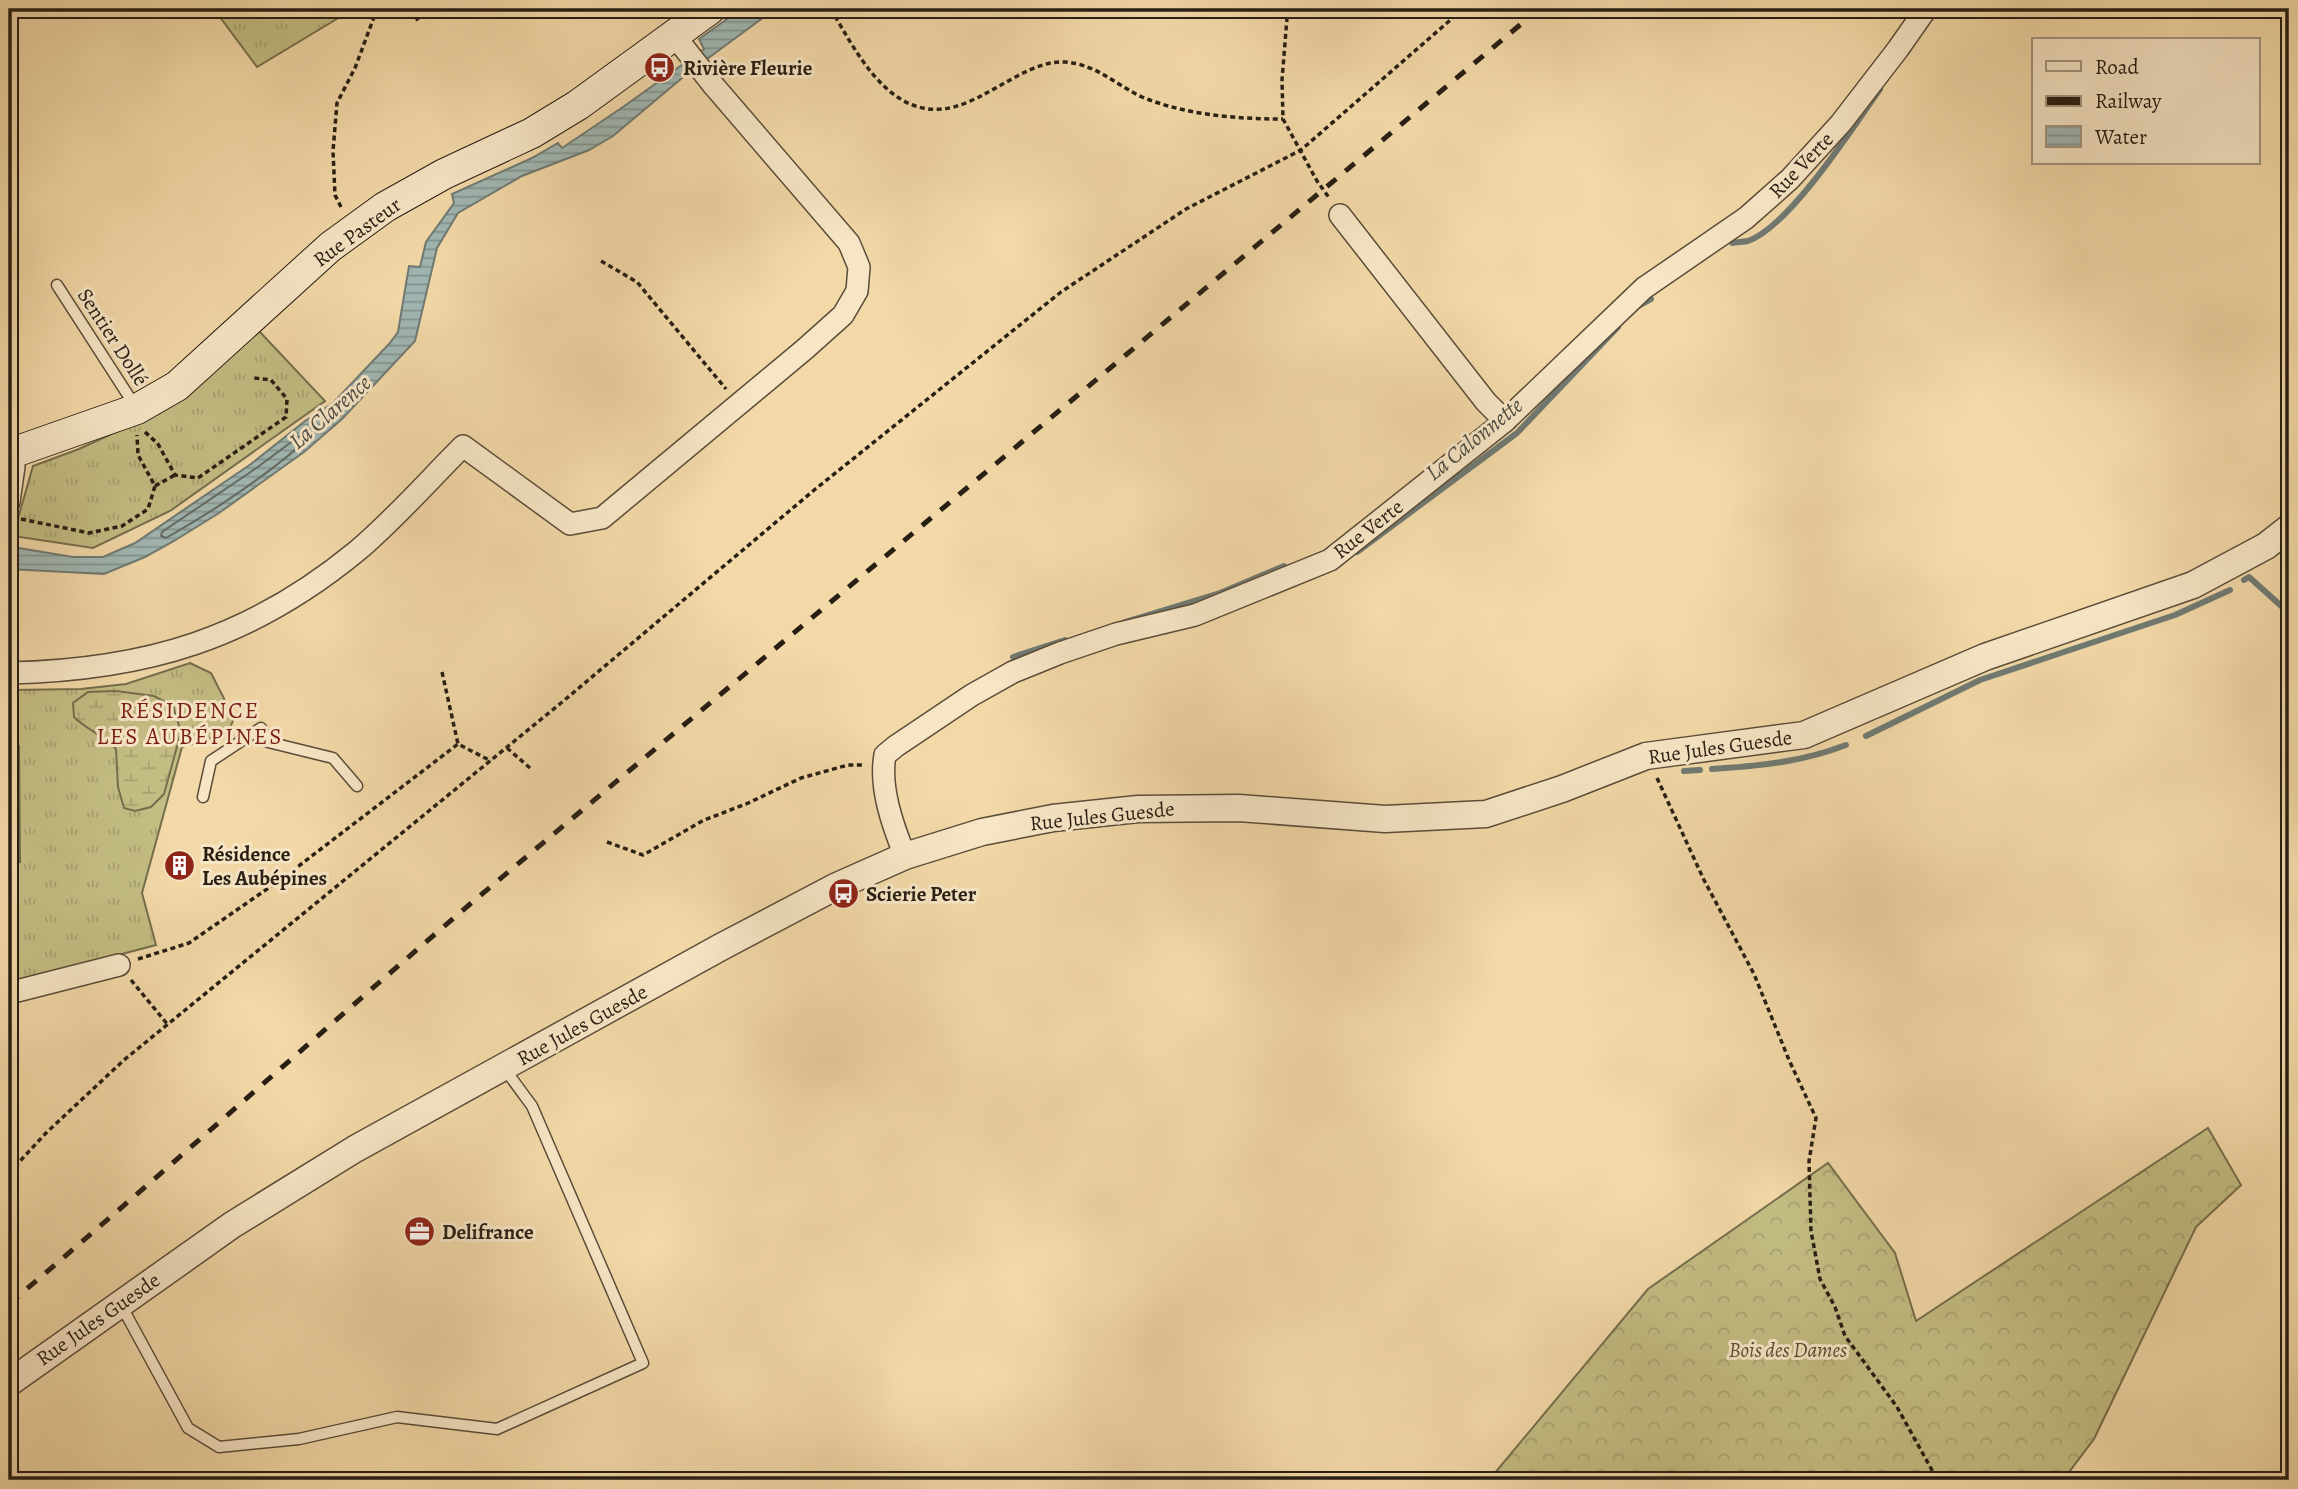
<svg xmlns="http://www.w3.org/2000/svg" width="2298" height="1489" font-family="Alegreya,serif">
  <defs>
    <pattern id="grass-tufts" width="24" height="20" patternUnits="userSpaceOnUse" patternTransform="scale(1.75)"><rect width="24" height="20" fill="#c3bd83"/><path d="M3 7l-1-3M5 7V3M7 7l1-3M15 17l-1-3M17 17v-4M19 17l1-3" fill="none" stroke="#a8a270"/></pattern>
    <pattern id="forest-crowns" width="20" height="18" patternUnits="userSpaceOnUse" patternTransform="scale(1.75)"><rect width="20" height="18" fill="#c3bd83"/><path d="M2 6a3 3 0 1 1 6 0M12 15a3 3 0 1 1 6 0" fill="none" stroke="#a8a270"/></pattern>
    <pattern id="wetland-marsh" width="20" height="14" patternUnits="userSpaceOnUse" patternTransform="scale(1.75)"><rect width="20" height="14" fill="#c3bd83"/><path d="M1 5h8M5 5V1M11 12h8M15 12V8" fill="none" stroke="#a8a270"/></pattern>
    <pattern id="water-rules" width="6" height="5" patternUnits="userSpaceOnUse" patternTransform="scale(1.75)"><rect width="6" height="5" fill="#a0b7b3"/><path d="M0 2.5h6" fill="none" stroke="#829490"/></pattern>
  </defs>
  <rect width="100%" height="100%" fill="#f3d9a8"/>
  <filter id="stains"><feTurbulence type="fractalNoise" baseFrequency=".00286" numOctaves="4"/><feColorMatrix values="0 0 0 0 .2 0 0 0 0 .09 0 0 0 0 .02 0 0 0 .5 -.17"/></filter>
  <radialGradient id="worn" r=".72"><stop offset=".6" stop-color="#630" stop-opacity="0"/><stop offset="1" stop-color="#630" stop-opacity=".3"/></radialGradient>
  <!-- grass -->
  <g fill="url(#grass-tufts)" stroke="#756e4c" stroke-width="2">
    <polygon points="214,9 335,9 340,17 257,67"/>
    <polygon points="259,331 325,401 170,511 93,548 13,536 33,466 79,449 136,423"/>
    <polygon points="190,663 211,673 234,718 228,733 182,747 142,893 156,945 9,984 9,863 20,862 19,746 9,745 9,721 14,720 13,690 81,689 126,684"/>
  </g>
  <!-- forest -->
  <polygon fill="url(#forest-crowns)" stroke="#756e4c" stroke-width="2" points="2208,1128 2241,1185 2196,1227 2094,1439 2063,1480 1489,1480 1648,1289 1828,1163 1895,1253 1916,1321"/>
  <!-- wetland -->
  <path fill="url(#wetland-marsh)" stroke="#756e4c" stroke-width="2" d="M116,691L154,696L173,706L181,732L164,794L151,807L135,811L124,808L118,787L116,749C103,735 87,730 74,717L73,703L88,692Z"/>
  <!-- water -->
  <polygon fill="url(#water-rules)" stroke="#707a73" stroke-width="2" points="741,9 775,9 688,73 613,136 589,150 522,176 458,213 437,248 415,341 342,419 304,452 219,513 174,541 145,557 104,574 9,569 12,547 73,557 103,557 135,543 251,464 305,421 333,403 389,344 398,332 409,266 420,267 426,242 454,203 452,194 532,158 558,143 562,148 623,107 704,49 699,39"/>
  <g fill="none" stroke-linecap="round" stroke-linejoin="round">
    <!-- shore -->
    <path stroke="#646a64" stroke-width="2" d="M313,426L316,431C277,469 214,511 166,538L161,536L162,532L255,469Z"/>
    <!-- stream -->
    <g stroke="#707a73" stroke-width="6">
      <path d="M1732,243C1737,242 1743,242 1748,241C1789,227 1854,126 1880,89"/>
      <polyline points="1638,306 1651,299"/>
      <polyline points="1357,552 1517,433 1618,327"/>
      <polyline points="2244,580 2249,577 2289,613"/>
      <polyline points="1125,622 1220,593 1284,566"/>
      <polyline points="1013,657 1065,640"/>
      <polyline points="1866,736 1980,680 2175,615 2230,590"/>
      <path d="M1712,769C1759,766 1802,762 1846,745"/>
      <polyline points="1684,771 1700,770"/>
    </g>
    <defs>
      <g id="service">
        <polyline points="57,285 135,406"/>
        <polyline points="203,797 211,761 261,728 268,742 333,758 357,786"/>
        <polyline points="121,1305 188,1428 219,1447 299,1439 397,1417 497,1429 643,1363 532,1106 504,1068"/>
      </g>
      <g id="minor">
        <polyline points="1340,215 1486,402 1505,421"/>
        <polyline points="9,456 14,466 9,502"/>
        <path d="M9,673C146,670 250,639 357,551C393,521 429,480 463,446L570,524L602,518L805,349L843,315L857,291L859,267L849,243L714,86L674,35"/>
        <path d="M905,856C893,826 879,788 885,755L896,746L972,695L1013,672L1060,653L1116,634L1195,615L1330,560L1505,421L1644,288L1746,218L1790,179L1841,123L1898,49L1926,9"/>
        <polyline points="9,993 119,965"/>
      </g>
      <polyline id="tertiary" points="9,1383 232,1225 355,1149 721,947 835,887 905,856 982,832 1053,818 1138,809 1239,808 1385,819 1486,814 1562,789 1646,756 1804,735 1985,657 2193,585 2266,546 2289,528"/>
      <polyline id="secondary" points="9,454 137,409 177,386 330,247 385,207 444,174 532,133 578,105 710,9"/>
    </defs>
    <!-- service casing -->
    <use href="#service" stroke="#5a4d39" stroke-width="13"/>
    <!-- minor casing -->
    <use href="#minor" stroke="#5a4d39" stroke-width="24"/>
    <!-- tertiary casing -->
    <use href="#tertiary" stroke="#5a4d39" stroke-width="29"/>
    <!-- secondary casing -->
    <use href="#secondary" stroke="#271e14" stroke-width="32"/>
    <!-- path -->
    <g stroke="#271e14" stroke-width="3.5" stroke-dasharray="5 3.5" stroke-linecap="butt">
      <polyline points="411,9 419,22"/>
      <path d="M831,9C860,59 897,133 968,102C980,97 990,91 1001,85C1021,74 1042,61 1065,62C1096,64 1116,85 1142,97C1186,115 1236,119 1283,119"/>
      <polyline points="1290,9 1287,18 1282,80 1283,119 1317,181 1330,199"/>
      <polyline points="341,207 335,195 333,151 337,103 355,68 377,9"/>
      <polyline points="601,261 637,282 726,389"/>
      <polyline points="145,432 158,444 175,475 198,478 286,417 287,399 271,380 254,378"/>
      <polyline points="155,486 175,475"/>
      <polyline points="21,519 89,533 122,526 148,509 155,486 138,455 137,435"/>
      <polyline points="442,672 458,744"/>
      <polyline points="507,748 530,768"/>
      <polyline points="1657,778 1704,880 1754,974 1789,1060 1816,1118 1809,1161 1811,1231 1820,1279 1835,1307 1845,1336 1897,1407 1933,1472 1931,1480"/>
      <polyline points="607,842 643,855 704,820 746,804 801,778 848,765 864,765"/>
      <polyline points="138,959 189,943 283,878 458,744 491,761"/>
      <polyline points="131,980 168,1025"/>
      <polyline points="9,1173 46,1133 124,1060 561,703 813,491 1061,292 1186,209 1301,150 1463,9"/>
    </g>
    <!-- service -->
    <use href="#service" stroke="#f7e6c6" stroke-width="10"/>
    <!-- minor -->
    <use href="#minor" stroke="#f7e6c6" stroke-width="21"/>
    <!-- tertiary -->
    <use href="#tertiary" stroke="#f7e6c6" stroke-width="26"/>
    <!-- secondary -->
    <use href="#secondary" stroke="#f7e6c6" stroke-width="30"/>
    <!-- rail -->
    <path stroke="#271e14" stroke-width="5" stroke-dasharray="12 12" stroke-linecap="butt" d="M9,1304C166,1171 319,1033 476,899L1539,9"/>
  </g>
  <!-- icons -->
  <defs>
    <symbol id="bus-disc" viewBox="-11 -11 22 22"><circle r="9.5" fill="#8f2418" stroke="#f7e6c6"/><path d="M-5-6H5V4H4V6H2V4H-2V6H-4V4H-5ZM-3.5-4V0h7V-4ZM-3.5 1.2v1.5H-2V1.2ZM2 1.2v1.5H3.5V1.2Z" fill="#fff"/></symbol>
    <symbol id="building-disc" viewBox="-11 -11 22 22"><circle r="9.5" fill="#8f2418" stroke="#f7e6c6"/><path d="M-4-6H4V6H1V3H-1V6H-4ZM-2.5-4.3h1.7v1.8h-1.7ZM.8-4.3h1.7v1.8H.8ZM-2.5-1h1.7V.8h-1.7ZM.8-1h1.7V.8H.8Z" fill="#fff"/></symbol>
    <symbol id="office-disc" viewBox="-11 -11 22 22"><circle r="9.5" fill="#8f2418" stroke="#f7e6c6"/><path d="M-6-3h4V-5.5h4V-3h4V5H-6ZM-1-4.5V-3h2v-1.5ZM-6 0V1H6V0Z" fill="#fff"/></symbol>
  </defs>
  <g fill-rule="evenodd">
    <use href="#bus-disc" x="642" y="50" width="35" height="35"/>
    <use href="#building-disc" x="162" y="848" width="35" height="35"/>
    <use href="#bus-disc" x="826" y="876" width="35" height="35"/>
    <use href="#office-disc" x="402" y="1214" width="35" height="35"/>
  </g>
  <g text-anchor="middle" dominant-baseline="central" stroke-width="6" stroke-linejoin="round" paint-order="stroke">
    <!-- poi labels -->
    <g font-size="21" font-weight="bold" fill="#271e14" stroke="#f7e6c6" text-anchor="start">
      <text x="683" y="68">Rivière Fleurie</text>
      <text x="202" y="854">Résidence<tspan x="202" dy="24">Les Aubépines</tspan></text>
      <text x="866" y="894">Scierie Peter</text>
      <text x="442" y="1232">Delifrance</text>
    </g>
    <!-- street labels -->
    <g font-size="21" fill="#271e14" stroke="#f7e6c6">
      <text transform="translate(1801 165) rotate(-46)">Rue Verte</text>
      <text transform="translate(357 232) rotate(-36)">Rue Pasteur</text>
      <text transform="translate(113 337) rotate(57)">Sentier Dollé</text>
      <text transform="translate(1368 529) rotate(-38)">Rue Verte</text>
      <text transform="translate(1720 747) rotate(-8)">Rue Jules Guesde</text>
      <text transform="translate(1102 816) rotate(-6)">Rue Jules Guesde</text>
      <text transform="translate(582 1025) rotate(-29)">Rue Jules Guesde</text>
      <text transform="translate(98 1319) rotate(-35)">Rue Jules Guesde</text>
    </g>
    <!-- park labels -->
    <g font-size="21" font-style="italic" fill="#564e35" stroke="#f7e6c6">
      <text x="1788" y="1350">Bois des Dames</text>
    </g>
    <!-- water labels -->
    <g font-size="23" font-style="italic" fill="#4b4c44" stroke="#f7e6c6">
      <text transform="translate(330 412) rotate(-41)">La Clarence</text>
      <text transform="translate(1474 439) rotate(-39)">La Calonnette</text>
    </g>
    <!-- neighbourhood labels -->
    <g font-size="23" letter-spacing="2" fill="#7a1f14" stroke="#f7e6c6">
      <text x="190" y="710">RÉSIDENCE<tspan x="190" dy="26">LES AUBÉPINES</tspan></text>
    </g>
  </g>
  <!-- margin -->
  <rect width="2298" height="1489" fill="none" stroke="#f3d9a8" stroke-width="35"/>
  <rect x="10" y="10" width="2277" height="1468" fill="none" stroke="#271e14" stroke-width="3.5"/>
  <rect x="18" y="18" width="2263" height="1454" fill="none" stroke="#271e14" stroke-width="2"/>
  <!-- legend -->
  <rect x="2032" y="38" width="228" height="126" fill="#f7e6c6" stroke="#a4967f" stroke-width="2"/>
  <rect x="2046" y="61" width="35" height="10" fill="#f7e6c6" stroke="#a4967f" stroke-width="2"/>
  <text x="2095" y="74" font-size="21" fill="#271e14">Road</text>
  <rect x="2046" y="96" width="35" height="10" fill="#271e14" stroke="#a4967f" stroke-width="2"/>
  <text x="2095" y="108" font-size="21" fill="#271e14">Railway</text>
  <rect x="2046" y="126" width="35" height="21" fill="url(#water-rules)" stroke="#a4967f" stroke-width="2"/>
  <text x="2095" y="144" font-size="21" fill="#271e14">Water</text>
  <rect width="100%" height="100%" filter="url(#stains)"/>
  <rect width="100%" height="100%" fill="url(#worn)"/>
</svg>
